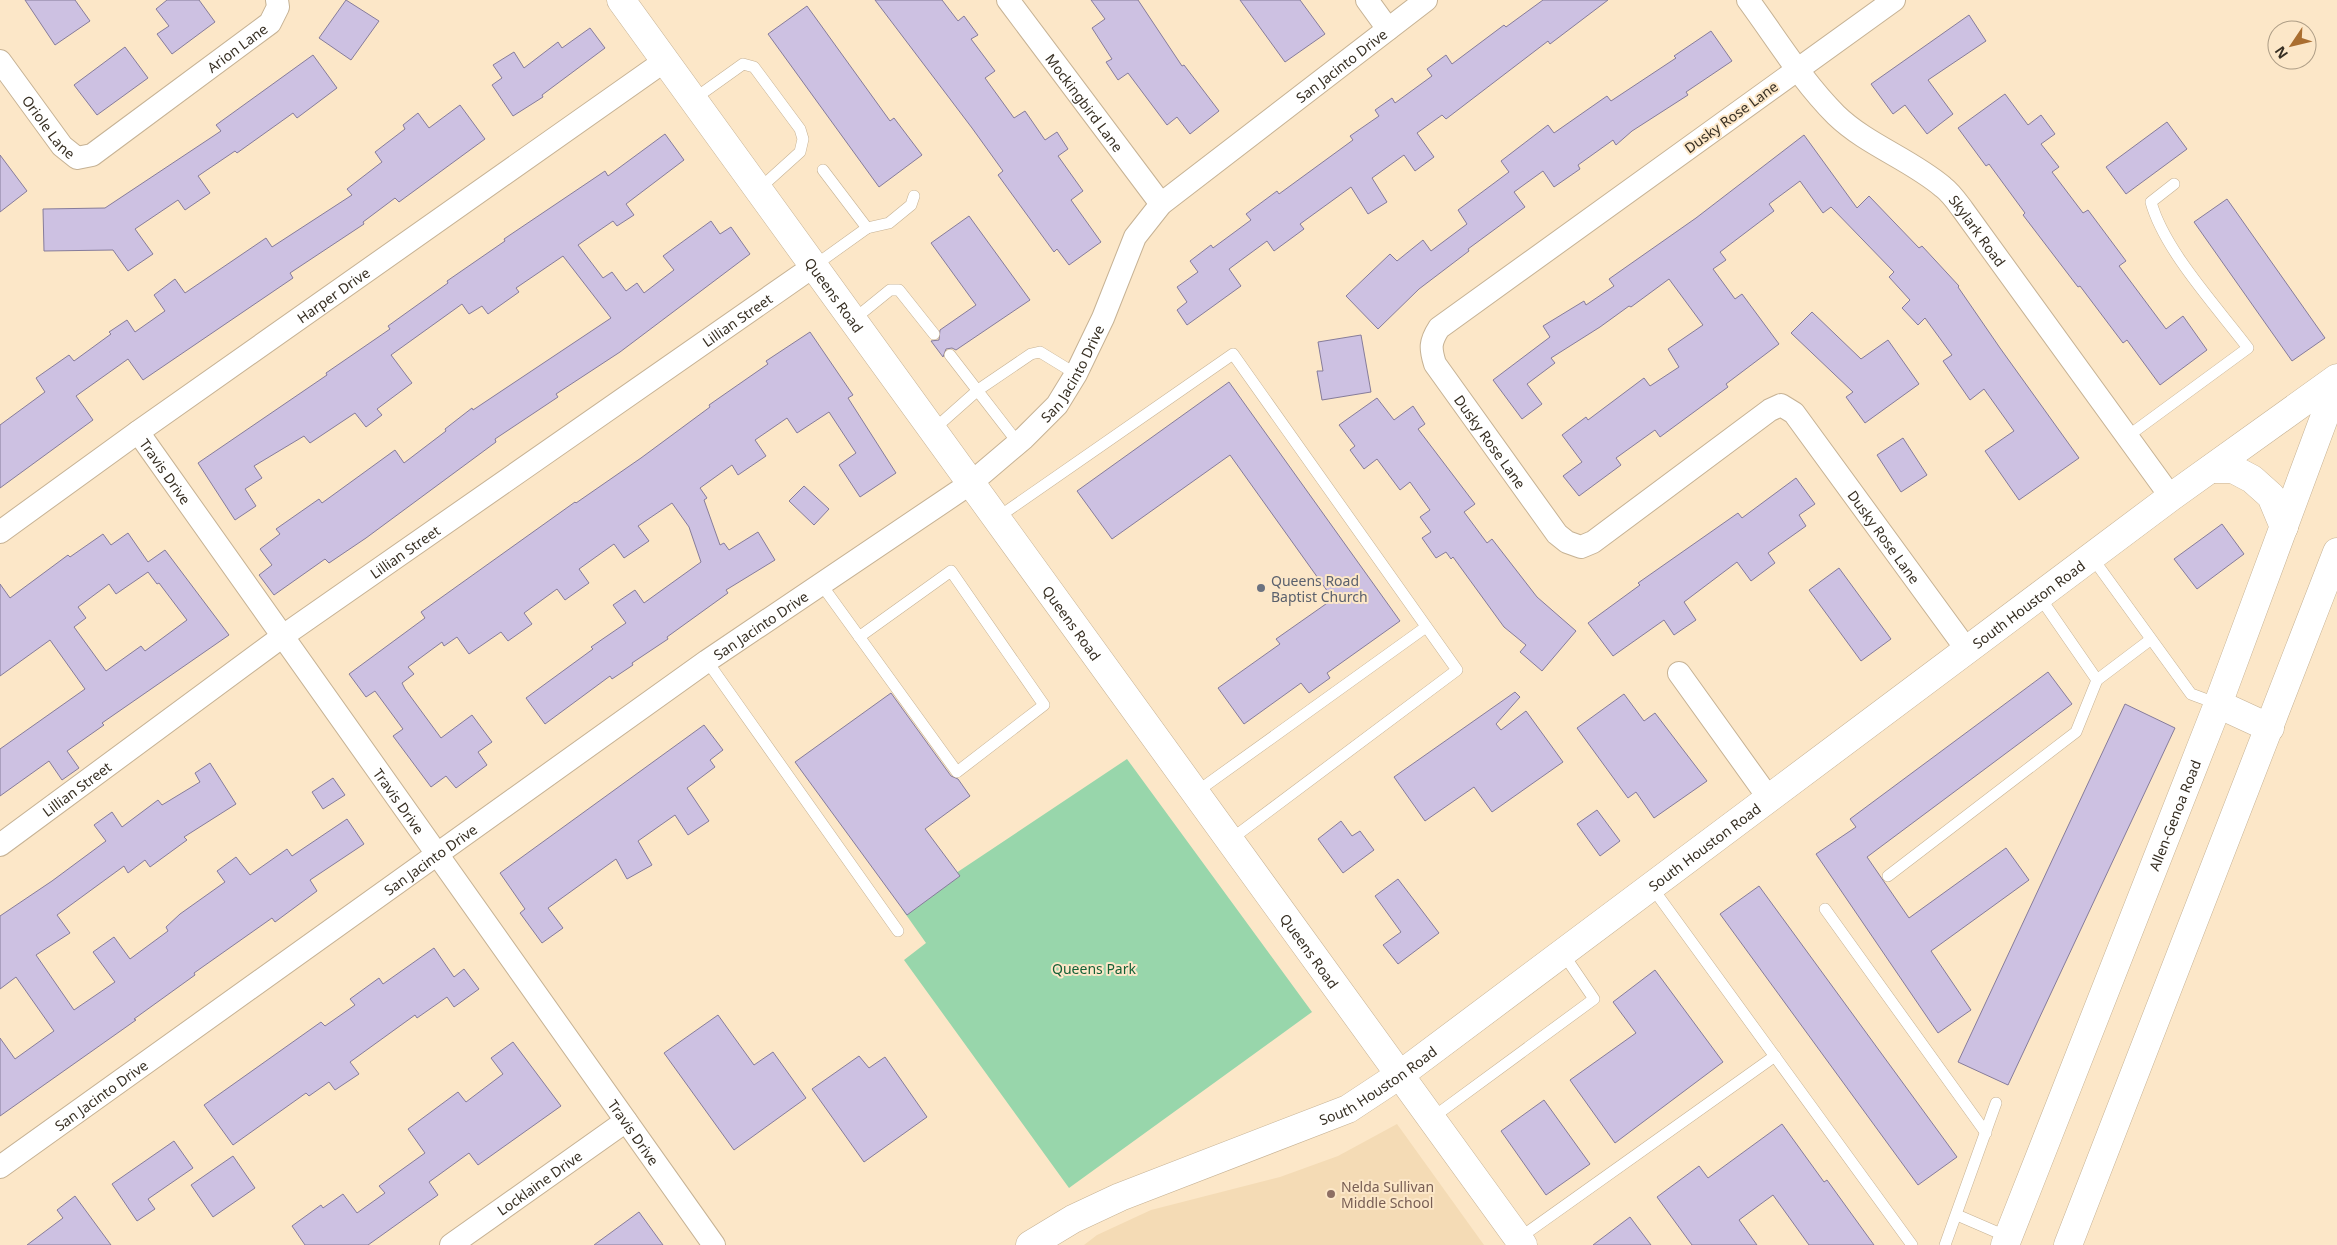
<svg xmlns="http://www.w3.org/2000/svg" width="2337" height="1245" font-family="'Noto Sans',sans-serif">
  <rect width="100%" height="100%" fill="#fce7c8"/>
  <!-- built -->
  <polygon fill="#f4dbb5" points="1397,1124 1484,1245 1084,1245 1097,1235 1151,1210 1280,1177 1338,1156"/>
  <!-- green -->
  <polygon fill="#98d6ab" points="1127,759 1312,1012 1069,1188 904,960 926,943 902,909"/>
  <!-- building -->
  <g fill="#cdc1e2" stroke="#867c9a" fill-rule="evenodd">
    <polygon points="25,0 75,0 90,21 55,45"/>
    <polygon points="167,0 199,0 215,22 172,54 157,34 169,26 156,9"/>
    <polygon points="346,0 379,21 351,60 319,38"/>
    <polygon points="875,0 942,0 958,21 964,16 978,35 971,39 995,71 985,78 1014,118 1025,111 1045,140 1057,132 1068,149 1058,156 1083,191 1071,200 1101,242 1069,265 1057,249 1054,252 998,175 1003,171 972,128"/>
    <polygon points="1091,0 1138,0 1182,66 1184,65 1219,111 1190,134 1177,117 1167,125 1128,73 1118,80 1106,62 1112,59 1092,28 1105,19"/>
    <polygon points="1240,0 1300,0 1325,34 1285,62"/>
    <polygon points="1543,0 1608,0 1550,44 1548,41 1446,119 1442,115 1417,133 1434,157 1415,171 1404,155 1372,178 1387,202 1368,214 1351,187 1300,224 1304,229 1274,251 1267,241 1229,269 1241,286 1187,325 1177,310 1187,302 1177,287 1198,272 1190,261 1211,245 1213,248 1251,220 1246,214 1277,191 1279,194 1353,140 1350,136 1379,116 1375,110 1392,98 1395,103 1432,76 1427,69 1446,55 1452,64 1504,25 1506,27"/>
    <polygon points="807,6 890,121 894,118 922,155 879,187 768,34"/>
    <polygon points="1969,15 1986,41 1928,80 1953,114 1927,134 1905,105 1893,114 1871,84"/>
    <polygon points="590,28 605,48 542,95 543,97 513,116 492,85 502,78 493,65 514,52 524,68 558,42 562,48"/>
    <polygon points="1711,31 1732,61 1686,92 1688,95 1632,131 1616,145 1613,140 1578,165 1580,169 1554,187 1543,171 1514,192 1525,207 1468,249 1469,251 1419,289 1378,329 1346,296 1390,254 1397,261 1423,240 1431,251 1467,224 1458,210 1509,172 1501,161 1548,125 1554,133 1607,96 1611,101 1676,58 1674,56"/>
    <polygon points="125,47 148,78 97,115 74,85"/>
    <polygon points="313,55 337,88 297,118 293,113 237,153 235,151 198,176 210,193 185,210 178,200 135,229 153,254 128,271 113,250 44,251 43,209 105,208 221,131 216,125"/>
    <polygon points="2005,94 2028,125 2041,115 2055,134 2041,144 2059,167 2052,172 2083,213 2088,210 2126,261 2119,266 2166,329 2183,316 2207,350 2160,385 2127,340 2123,343 2080,286 2078,287 2023,215 2025,213 1989,164 1986,166 1958,128"/>
    <polygon points="460,105 485,139 399,202 395,198 363,222 364,224 290,273 293,278 143,380 128,359 76,396 93,420 0,488 0,425 45,392 36,378 69,355 74,361 111,334 109,332 127,320 135,332 165,311 154,295 175,279 185,293 266,238 272,247 352,195 347,189 382,162 375,152 405,129 403,125 418,113 429,128"/>
    <polygon points="2167,122 2187,149 2126,194 2106,167"/>
    <polygon points="665,134 684,160 626,204 634,215 617,226 613,221 578,245 603,278 612,272 626,291 637,283 644,293 674,270 663,256 711,221 720,234 731,227 750,254 620,352 556,394 558,397 495,439 496,442 366,538 329,563 325,559 274,595 259,575 272,565 260,549 280,534 276,529 319,499 322,503 395,450 404,463 446,431 445,429 472,408 473,410 611,318 563,256 516,288 519,292 488,314 482,306 469,314 462,304 391,355 412,383 377,409 382,415 366,427 355,413 310,443 304,436 254,466 262,478 245,489 256,506 235,520 198,463 327,375 326,373 390,329 388,326 448,283 447,281 505,241 504,239 605,171 608,176"/>
    <polygon points="1804,135 1857,208 1869,196 1919,248 1922,246 1959,286 1958,287 2000,348 2079,458 2019,500 1985,451 2014,431 1984,389 1970,400 1943,361 1952,355 1925,318 1918,325 1902,308 1910,300 1889,277 1894,272 1831,207 1823,213 1800,181 1769,204 1774,211 1720,252 1726,260 1713,269 1735,299 1742,294 1779,344 1726,384 1728,387 1660,437 1655,430 1616,458 1621,465 1579,496 1563,476 1582,462 1562,435 1586,417 1588,420 1644,378 1650,386 1679,367 1668,349 1703,325 1669,279 1631,307 1629,306 1600,327 1551,358 1555,363 1527,384 1542,404 1522,419 1493,380 1550,337 1543,326 1584,301 1586,305 1614,286 1609,279 1696,218"/>
    <polygon points="0,155 27,191 0,212"/>
    <polygon points="2227,199 2325,338 2292,361 2194,222"/>
    <polygon points="969,216 1030,300 956,350 952,348 946,349 943,357 931,341 939,340 940,330 976,305 931,243"/>
    <polygon points="1812,312 1861,359 1888,340 1919,384 1865,423 1846,397 1853,392 1791,333"/>
    <polygon points="810,332 853,395 848,398 896,473 860,497 839,465 856,453 829,412 797,433 787,418 755,440 766,456 738,475 732,465 700,488 707,498 704,500 720,545 724,543 729,550 758,532 775,560 726,590 728,593 667,637 668,639 632,663 633,665 612,679 610,676 545,724 526,698 593,649 591,647 626,623 613,605 635,590 644,603 701,562 689,527 672,503 638,526 649,541 624,558 614,544 579,569 589,583 565,600 557,589 524,613 532,624 508,641 501,632 469,654 457,637 444,646 442,642 408,667 414,674 402,683 405,689 441,738 472,715 492,742 478,752 487,765 456,788 446,776 431,787 393,736 403,729 375,691 366,697 349,674 425,618 421,612 575,502 576,503 641,458 710,407 709,405 768,364 766,361"/>
    <polygon points="1361,335 1371,392 1322,400 1317,371 1323,371 1318,342"/>
    <polygon points="1229,382 1400,621 1327,673 1330,678 1309,693 1301,683 1244,724 1218,688 1280,644 1276,639 1333,599 1230,455 1112,539 1077,491"/>
    <polygon points="1377,398 1394,420 1413,406 1425,424 1418,429 1475,504 1464,512 1487,543 1492,539 1537,597 1576,631 1542,671 1520,652 1526,645 1504,627 1453,557 1451,559 1446,552 1436,558 1422,538 1431,532 1420,517 1430,510 1410,482 1400,490 1377,459 1364,469 1350,450 1355,446 1339,425"/>
    <polygon points="1903,438 1927,475 1901,492 1877,455"/>
    <polygon points="1796,478 1815,504 1799,515 1806,526 1768,553 1775,563 1751,581 1737,562 1684,602 1696,620 1674,635 1664,620 1613,656 1588,623 1640,585 1638,583 1738,513 1742,518"/>
    <polygon points="804,486 829,509 814,525 789,501"/>
    <polygon points="2222,524 2244,554 2197,589 2174,559"/>
    <path d="M128,533L148,562L165,550L229,635L102,723L104,725L67,751L79,768L62,780L49,761L0,796V749L85,689L50,640L0,676V584L10,598L68,555L70,557L103,534L111,545ZM148,572L157,584L159,583L187,620L145,651L141,646L106,671L74,627L86,618L78,607L109,584L116,594Z"/>
    <polygon points="1839,568 1891,639 1861,661 1809,590"/>
    <polygon points="2048,672 2072,704 1867,857 1909,918 2006,848 2029,880 1931,951 1971,1010 1938,1033 1816,854 1856,827 1850,819"/>
    <polygon points="1515,692 1520,697 1496,724 1501,730 1526,711 1563,762 1492,812 1474,787 1425,821 1394,777"/>
    <polygon points="891,693 951,776 958,779 970,796 925,829 960,876 907,915 795,762"/>
    <polygon points="1624,694 1644,721 1655,713 1707,781 1654,818 1636,792 1628,798 1577,728"/>
    <polygon points="2125,704 2175,728 2008,1085 1958,1062"/>
    <polygon points="704,725 723,750 710,760 715,767 687,788 709,821 688,835 675,815 638,841 652,865 627,879 616,859 548,908 563,928 542,943 520,913 525,909 500,873"/>
    <polygon points="210,763 236,804 184,837 187,840 150,867 145,860 128,873 124,866 57,915 70,933 36,955 74,1010 115,982 93,952 114,937 130,959 168,931 166,927 180,914 225,882 217,871 236,857 250,875 287,849 292,856 347,819 364,844 310,880 317,891 275,922 272,918 194,973 195,975 134,1019 136,1020 0,1116 0,1038 15,1059 54,1031 16,977 0,989 0,916 52,881 106,841 94,825 112,812 122,827 158,800 162,805 200,782 195,773"/>
    <polygon points="333,778 345,795 323,809 312,792"/>
    <polygon points="1597,810 1620,841 1600,856 1577,824"/>
    <polygon points="1341,821 1352,836 1360,831 1374,850 1343,873 1318,839"/>
    <polygon points="1398,879 1439,933 1398,964 1383,945 1401,932 1375,896"/>
    <polygon points="1759,886 1957,1157 1918,1185 1720,914"/>
    <polygon points="434,948 454,977 464,969 479,989 454,1007 447,997 417,1018 415,1015 350,1062 359,1074 335,1090 329,1082 309,1096 306,1093 233,1145 204,1105 321,1022 325,1026 355,1005 350,999 379,978 383,984"/>
    <polygon points="1655,970 1723,1062 1615,1143 1570,1080 1636,1033 1613,1002"/>
    <polygon points="718,1015 754,1065 773,1052 806,1098 734,1150 664,1053"/>
    <polygon points="513,1042 561,1106 478,1165 469,1153 429,1182 438,1195 368,1245 305,1245 292,1226 321,1205 323,1208 343,1194 357,1213 385,1193 379,1186 425,1153 408,1129 458,1092 466,1102 503,1074 491,1058"/>
    <polygon points="859,1056 869,1068 885,1057 927,1117 864,1162 812,1089"/>
    <polygon points="1544,1100 1590,1164 1546,1195 1501,1131"/>
    <polygon points="1782,1124 1824,1182 1827,1180 1874,1245 1809,1245 1773,1195 1739,1220 1757,1245 1692,1245 1657,1197 1699,1166 1708,1178"/>
    <polygon points="174,1141 193,1168 148,1199 155,1209 137,1221 112,1184"/>
    <polygon points="233,1156 255,1188 213,1217 191,1185"/>
    <polygon points="75,1196 111,1245 27,1245 63,1218 57,1210"/>
    <polygon points="639,1212 663,1245 594,1245"/>
    <polygon points="1630,1217 1651,1245 1593,1245"/>
  </g>
  <g fill="none" stroke-linecap="round" stroke-linejoin="round">
    <defs>
      <g id="service">
        <polyline points="694,99 743,64 754,67 800,129 803,139 800,152 759,189"/>
        <polyline points="823,170 867,228"/>
        <polyline points="814,266 867,228 889,223 911,205 914,196"/>
        <polyline points="853,320 890,290 899,290 934,334"/>
        <polyline points="950,355 1018,443"/>
        <polyline points="933,430 978,390 1031,354 1040,352 1076,374"/>
        <path d="M2128,436L2248,348C2217,307 2164,250 2151,202L2174,184"/>
        <polyline points="997,518 1233,354 1457,670 1230,840"/>
        <polyline points="2091,556 2191,694 2218,704"/>
        <polyline points="821,584 957,772 1044,705 951,571 859,637"/>
        <polyline points="2039,596 2097,680"/>
        <polyline points="707,661 898,931"/>
        <polyline points="1195,793 1426,627"/>
        <polyline points="1888,876 2076,732 2097,680 2150,640"/>
        <polyline points="1651,886 1912,1245"/>
        <polyline points="1825,909 1986,1133"/>
        <polyline points="1432,1118 1594,999 1562,952"/>
        <polyline points="1957,1215 2008,1237"/>
        <polyline points="1518,1239 1775,1056"/>
        <polyline points="1945,1245 1996,1103"/>
      </g>
      <g id="minor">
        <path id="s1" d="M1008,0L1161,204"/>
        <polyline points="1367,0 1388,29"/>
        <path id="s2" d="M1748,0C1776,38 1802,81 1836,115C1867,145 1910,159 1943,187C1951,193 1957,202 1963,210L2171,497"/>
        <path id="s3" d="M1894,0L1439,328C1430,342 1430,348 1435,364L1557,534L1567,542L1581,547L1593,542L1770,410L1781,405L1794,413L1967,650"/>
        <path id="s4" d="M0,61L62,146L77,158L92,155L270,23L278,7L277,0"/>
        <path id="s5" d="M138,432L714,1245"/>
        <path id="s6" d="M0,532L138,432L666,60"/>
        <polyline points="1679,673 1768,797"/>
        <path id="s7" d="M0,845L283,636L814,266"/>
        <path id="s8" d="M0,1167L707,661L971,483L1024,438L1057,405L1076,374L1103,318L1135,237L1161,204L1426,0"/>
        <path id="s9" d="M451,1245L626,1121"/>
      </g>
      <g id="tertiary">
        <path id="s10" d="M621,0L1523,1245"/>
        <path id="s11" d="M1030,1245L1073,1219L1120,1197L1348,1109L1401,1074L2171,497L2337,378"/>
      </g>
      <g id="secondary">
        <polyline points="2211,469 2233,469 2252,479 2271,496 2284,527"/>
        <polyline points="2218,704 2270,728"/>
        <path id="s12" d="M2005,1245L2218,704L2337,383"/>
        <polyline points="2068,1245 2337,552"/>
      </g>
    </defs>
    <!-- service casing -->
    <use href="#service" stroke="#c6b294" stroke-width="12"/>
    <!-- minor casing -->
    <use href="#minor" stroke="#c6b294" stroke-width="24"/>
    <!-- tertiary casing -->
    <use href="#tertiary" stroke="#c6b294" stroke-width="29"/>
    <!-- secondary casing -->
    <use href="#secondary" stroke="#c6b294" stroke-width="29"/>
    <!-- service -->
    <use href="#service" stroke="#fff" stroke-width="11"/>
    <!-- minor -->
    <use href="#minor" stroke="#fff" stroke-width="22"/>
    <!-- tertiary -->
    <use href="#tertiary" stroke="#fff" stroke-width="28"/>
    <!-- secondary -->
    <use href="#secondary" stroke="#fff" stroke-width="28"/>
  </g>
  <!-- markers -->
  <circle fill="#6b7280" stroke="#fce7c8" stroke-width="2" cx="1261" cy="588" r="5"/>
  <circle fill="#8d6e63" stroke="#fce7c8" stroke-width="2" cx="1331" cy="1194" r="5"/>
  <g text-anchor="middle" dominant-baseline="central" stroke-width="4" stroke-linejoin="round" paint-order="stroke">
    <!-- street labels -->
    <g font-size="14" fill="#372f23" stroke="#fce7c8">
      <text stroke="none"><textPath href="#s4" startOffset="320">Arion Lane</textPath></text>
      <text stroke="none"><textPath href="#s8" startOffset="1759">San Jacinto Drive</textPath></text>
      <text stroke="none"><textPath href="#s1" startOffset="128">Mockingbird Lane</textPath></text>
      <text transform="translate(1731 117) rotate(-36)">Dusky Rose Lane</text>
      <text stroke="none"><textPath href="#s4" startOffset="82">Oriole Lane</textPath></text>
      <text stroke="none"><textPath href="#s2" startOffset="330">Skylark Road</textPath></text>
      <text stroke="none"><textPath href="#s10" startOffset="364">Queens Road</textPath></text>
      <text stroke="none"><textPath href="#s6" startOffset="409">Harper Drive</textPath></text>
      <text stroke="none"><textPath href="#s7" startOffset="905">Lillian Street</textPath></text>
      <text stroke="none"><textPath href="#s8" startOffset="1339">San Jacinto Drive</textPath></text>
      <text stroke="none"><textPath href="#s3" startOffset="694">Dusky Rose Lane</textPath></text>
      <text stroke="none"><textPath href="#s5" startOffset="48">Travis Drive</textPath></text>
      <text stroke="none"><textPath href="#s3" startOffset="1250">Dusky Rose Lane</textPath></text>
      <text stroke="none"><textPath href="#s7" startOffset="500">Lillian Street</textPath></text>
      <text stroke="none"><textPath href="#s11" startOffset="1194">South Houston Road</textPath></text>
      <text stroke="none"><textPath href="#s10" startOffset="769">Queens Road</textPath></text>
      <text stroke="none"><textPath href="#s8" startOffset="934">San Jacinto Drive</textPath></text>
      <text stroke="none"><textPath href="#s7" startOffset="95">Lillian Street</textPath></text>
      <text stroke="none"><textPath href="#s5" startOffset="452">Travis Drive</textPath></text>
      <text stroke="none"><textPath href="#s12" startOffset="462">Allen-Genoa Road</textPath></text>
      <text stroke="none"><textPath href="#s11" startOffset="789">South Houston Road</textPath></text>
      <text stroke="none"><textPath href="#s8" startOffset="529">San Jacinto Drive</textPath></text>
      <text stroke="none"><textPath href="#s10" startOffset="1174">Queens Road</textPath></text>
      <text stroke="none"><textPath href="#s11" startOffset="384">South Houston Road</textPath></text>
      <text stroke="none"><textPath href="#s8" startOffset="124">San Jacinto Drive</textPath></text>
      <text stroke="none"><textPath href="#s5" startOffset="858">Travis Drive</textPath></text>
      <text stroke="none"><textPath href="#s9" startOffset="108">Locklaine Drive</textPath></text>
    </g>
    <!-- worship labels -->
    <g font-size="14" fill="#5b616d" stroke="#fce7c8" text-anchor="start">
      <text x="1271" y="580">Queens Road<tspan x="1271" dy="16">Baptist Church</tspan></text>
    </g>
    <!-- park labels -->
    <g font-size="14" fill="#146137" stroke="#fce7c8">
      <text x="1094" y="968">Queens Park</text>
    </g>
    <!-- education labels -->
    <g font-size="14" fill="#785e54" stroke="#fce7c8" text-anchor="start">
      <text x="1341" y="1186">Nelda Sullivan<tspan x="1341" dy="16">Middle School</tspan></text>
    </g>
  </g>
  <!-- north arrow -->
  <g transform="translate(2292 45) rotate(235)"><circle r="24" fill="#fce7c8" stroke="#ad9d86"/>
  <path d="M0-4L9 19L0 12L-9 19Z" fill="#aa6e30"/>
  <text y="-8" font-size="14" font-weight="bold" text-anchor="middle" fill="#372f23">N</text>
  </g>
</svg>
